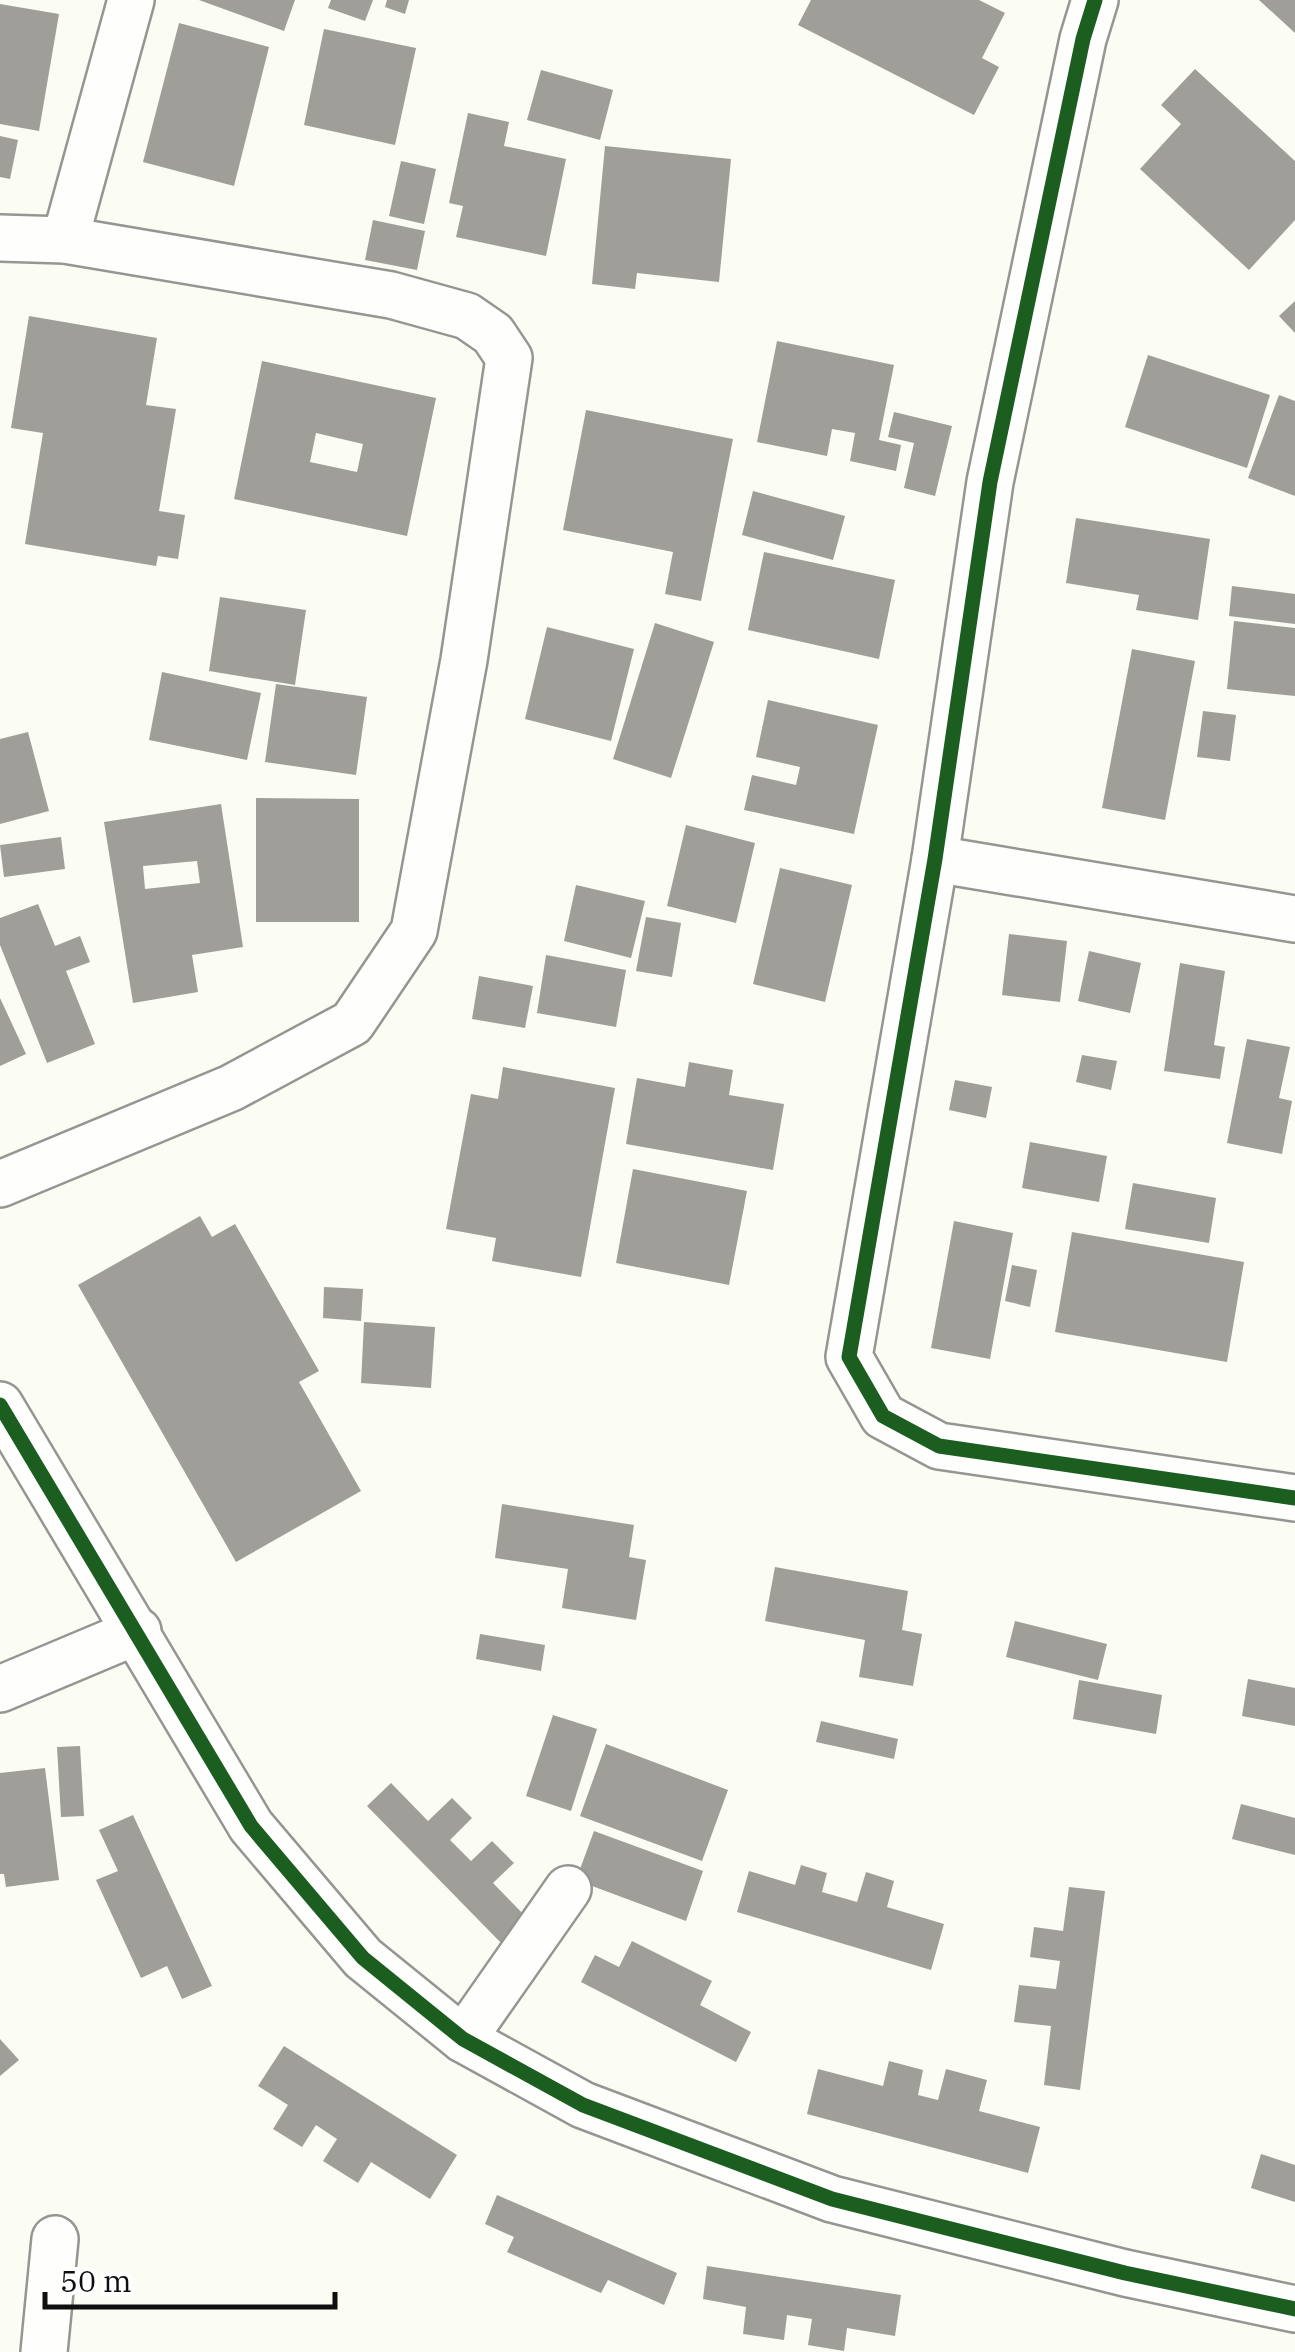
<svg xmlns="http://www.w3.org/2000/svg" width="1295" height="2352" font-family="'IBM Plex Serif',serif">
  <rect width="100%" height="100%" fill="#fbfcf4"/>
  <!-- building -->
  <g fill="#9f9e99" fill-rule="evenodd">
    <polygon points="199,0 295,0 284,31"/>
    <polygon points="331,0 373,0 365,21 328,8"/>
    <polygon points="387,0 409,0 405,14 385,7"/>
    <polygon points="811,0 979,0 1005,13 982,58 999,67 974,115 798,25"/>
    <polygon points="1259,0 1295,0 1295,33"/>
    <polygon points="0,4 59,14 39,131 0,124"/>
    <polygon points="179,23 269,47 234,186 143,162"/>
    <polygon points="324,29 416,48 395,145 304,125"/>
    <polygon points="1195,69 1295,161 1295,220 1249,270 1140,169 1181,124 1161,105"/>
    <polygon points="541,70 613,90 600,140 527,120"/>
    <polygon points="468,113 509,122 504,146 566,159 546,256 456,237 463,206 449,203"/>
    <polygon points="0,136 18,140 10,179 0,177"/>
    <polygon points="605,146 731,159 719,282 637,273 635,289 592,284"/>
    <polygon points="401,161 436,169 424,224 389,216"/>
    <polygon points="373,220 425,231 417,270 365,260"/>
    <polygon points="1295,301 1295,333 1279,316"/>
    <polygon points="29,316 157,338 146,405 176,409 159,511 185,515 178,559 158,556 156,566 25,544 43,433 11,428"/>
    <polygon points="777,341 894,365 879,440 901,445 896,471 850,461 855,433 832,429 827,456 757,442"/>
    <polygon points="1148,355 1270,395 1247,468 1125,427"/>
    <path d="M262,361L436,398L407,536L234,499ZM316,433L363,444L357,472L310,462Z"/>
    <polygon points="1279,395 1295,401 1295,496 1248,478"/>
    <polygon points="586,410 733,439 701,601 665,594 673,552 563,530"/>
    <polygon points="894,412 952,426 935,496 904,488 914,443 888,437"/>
    <polygon points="753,491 845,516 833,560 742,535"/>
    <polygon points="1076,518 1210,539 1198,620 1136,610 1139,595 1066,583"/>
    <polygon points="764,552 895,580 879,659 748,630"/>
    <polygon points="1232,586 1295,594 1295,624 1229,616"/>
    <polygon points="220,597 306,610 295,685 209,671"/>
    <polygon points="1234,621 1295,628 1295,696 1227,689"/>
    <polygon points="655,623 714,642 671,778 613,759"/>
    <polygon points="547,627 634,649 611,741 525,719"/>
    <polygon points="1132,649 1195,661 1165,820 1102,808"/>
    <polygon points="162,672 261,693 247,760 149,740"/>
    <polygon points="276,684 367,697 356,775 265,762"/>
    <polygon points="768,700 878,725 854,834 744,810 752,775 796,785 800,767 756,757"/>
    <polygon points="1203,711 1236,715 1230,761 1197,757"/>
    <polygon points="28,732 49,811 0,824 0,739"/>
    <polygon points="256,798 359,799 359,922 256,922"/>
    <path d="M221,804L243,947L192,955L198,992L133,1003L104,822ZM197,861L200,883L145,889L143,866Z"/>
    <polygon points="686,825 755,843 736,923 667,906"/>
    <polygon points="61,837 65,869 4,877 0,845"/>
    <polygon points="780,868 852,885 825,1002 753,984"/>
    <polygon points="576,885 645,901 631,958 564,941"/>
    <polygon points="38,904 55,946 80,936 90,962 66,971 95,1044 47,1063 0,945 0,918"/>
    <polygon points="646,917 681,923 672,977 636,971"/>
    <polygon points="1009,934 1067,941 1060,1002 1002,995"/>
    <polygon points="1089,951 1141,963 1130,1013 1078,1001"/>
    <polygon points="546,955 626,970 616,1027 537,1013"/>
    <polygon points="1180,963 1225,971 1214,1045 1225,1047 1220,1079 1164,1071"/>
    <polygon points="479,976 533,986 525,1028 472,1019"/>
    <polygon points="0,998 26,1054 0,1066"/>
    <polygon points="1247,1039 1290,1047 1279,1098 1292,1101 1282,1154 1227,1143"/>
    <polygon points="1082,1055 1117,1061 1111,1090 1076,1082"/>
    <polygon points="689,1062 733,1070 729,1095 784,1104 773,1170 626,1144 637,1078 685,1087"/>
    <polygon points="503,1067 615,1088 581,1277 492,1261 496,1238 446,1229 471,1094 498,1099"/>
    <polygon points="955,1080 992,1087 986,1118 949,1110"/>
    <polygon points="1030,1142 1107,1156 1099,1202 1022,1188"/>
    <polygon points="633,1169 747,1191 729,1285 616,1263"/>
    <polygon points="1133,1183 1216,1198 1209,1243 1125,1229"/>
    <polygon points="200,1216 212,1237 235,1224 319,1371 299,1382 361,1491 236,1562 78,1285"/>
    <polygon points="954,1221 1013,1233 990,1359 931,1348"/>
    <polygon points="1072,1232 1244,1262 1227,1362 1055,1332"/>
    <polygon points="1012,1265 1037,1270 1030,1307 1005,1301"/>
    <polygon points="324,1287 363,1289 361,1321 323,1318"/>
    <polygon points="364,1322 435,1327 431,1388 361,1383"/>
    <polygon points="502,1504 634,1525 629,1557 646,1560 636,1620 562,1608 568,1569 495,1558"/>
    <polygon points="775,1567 908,1591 902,1630 922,1634 913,1686 859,1677 865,1640 765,1621"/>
    <polygon points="1015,1621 1107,1644 1098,1680 1006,1657"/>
    <polygon points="480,1634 545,1645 541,1671 476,1659"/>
    <polygon points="1248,1679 1295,1688 1295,1726 1242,1716"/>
    <polygon points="1079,1680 1162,1695 1156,1734 1073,1719"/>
    <polygon points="553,1715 597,1729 571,1811 526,1796"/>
    <polygon points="821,1721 898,1739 894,1759 816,1742"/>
    <polygon points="606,1744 728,1790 702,1861 580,1816"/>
    <polygon points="80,1746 84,1816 61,1817 57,1747"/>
    <polygon points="45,1768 59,1880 6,1887 4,1874 0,1874 0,1773"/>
    <polygon points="391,1783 428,1821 452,1798 472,1818 450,1840 471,1861 492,1841 514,1863 493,1883 531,1922 505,1947 367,1806"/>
    <polygon points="1241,1804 1295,1818 1295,1855 1232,1839"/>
    <polygon points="133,1815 212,1986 182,1999 167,1966 141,1978 96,1880 118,1871 99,1830"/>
    <polygon points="594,1831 703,1871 686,1921 576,1880"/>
    <polygon points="801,1865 827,1873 822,1892 857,1902 866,1872 894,1881 887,1907 944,1924 931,1970 737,1912 749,1871 795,1885"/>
    <polygon points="1069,1887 1105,1891 1080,2090 1044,2085 1051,2026 1014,2022 1019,1985 1056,1989 1060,1961 1030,1957 1034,1927 1063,1931"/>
    <polygon points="632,1941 712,1981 700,2005 751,2032 736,2062 581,1982 595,1955 619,1967"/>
    <polygon points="0,2039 19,2060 0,2076"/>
    <polygon points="284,2046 457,2155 430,2199 371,2162 358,2183 323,2161 337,2139 316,2125 302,2147 273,2129 288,2105 258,2086"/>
    <polygon points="889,2061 923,2070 918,2095 938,2100 946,2069 987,2080 979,2111 1040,2127 1028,2173 807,2114 818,2069 883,2086"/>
    <polygon points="1261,2154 1295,2165 1295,2202 1251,2188"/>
    <polygon points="497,2195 677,2273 664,2305 608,2280 601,2293 507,2252 514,2237 485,2224"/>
    <polygon points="707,2266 901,2295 895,2336 847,2328 844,2351 808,2345 812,2319 787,2315 784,2340 743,2334 746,2307 703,2299"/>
  </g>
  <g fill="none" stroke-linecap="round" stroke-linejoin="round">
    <defs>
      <g id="minor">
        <polyline points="1095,0 1083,39 990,482 935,859 849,1357 883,1416 939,1446 1295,1498"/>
        <polyline points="0,238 65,240 391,295 467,316 493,334 509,358 464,660 414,931 352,1023 231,1088 0,1184"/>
        <polyline points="65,240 131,0"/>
        <polyline points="935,859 1295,919"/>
        <polyline points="0,1405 251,1826 363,1958 463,2039 583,2105 832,2199 1125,2273 1295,2309"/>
        <polyline points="0,1689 138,1631"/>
        <polyline points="463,2039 568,1889"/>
        <polyline points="44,2352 55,2239"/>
      </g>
    </defs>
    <!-- minor casing -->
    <use href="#minor" stroke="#959692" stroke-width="50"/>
    <!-- minor -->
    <use href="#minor" stroke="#fefffd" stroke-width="45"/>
    <defs>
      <g id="cycleway">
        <polyline points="1095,0 1083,39 990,482 935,859 849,1357 883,1416 939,1446 1295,1498"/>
        <polyline points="0,1405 251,1826 363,1958 463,2039 583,2105 832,2199 1125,2273 1295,2309"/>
      </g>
    </defs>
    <!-- cycleway casing -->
    <use href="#cycleway" stroke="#fff" stroke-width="21"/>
    <!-- cycleway -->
    <use href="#cycleway" stroke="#1b5e20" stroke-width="15"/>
  </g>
  <!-- scale -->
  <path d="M45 2292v15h290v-15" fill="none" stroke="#0f0f0f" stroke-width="5"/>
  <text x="60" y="2292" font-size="30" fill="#0f0f0f" stroke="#ffffff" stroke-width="8" paint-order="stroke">50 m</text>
</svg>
